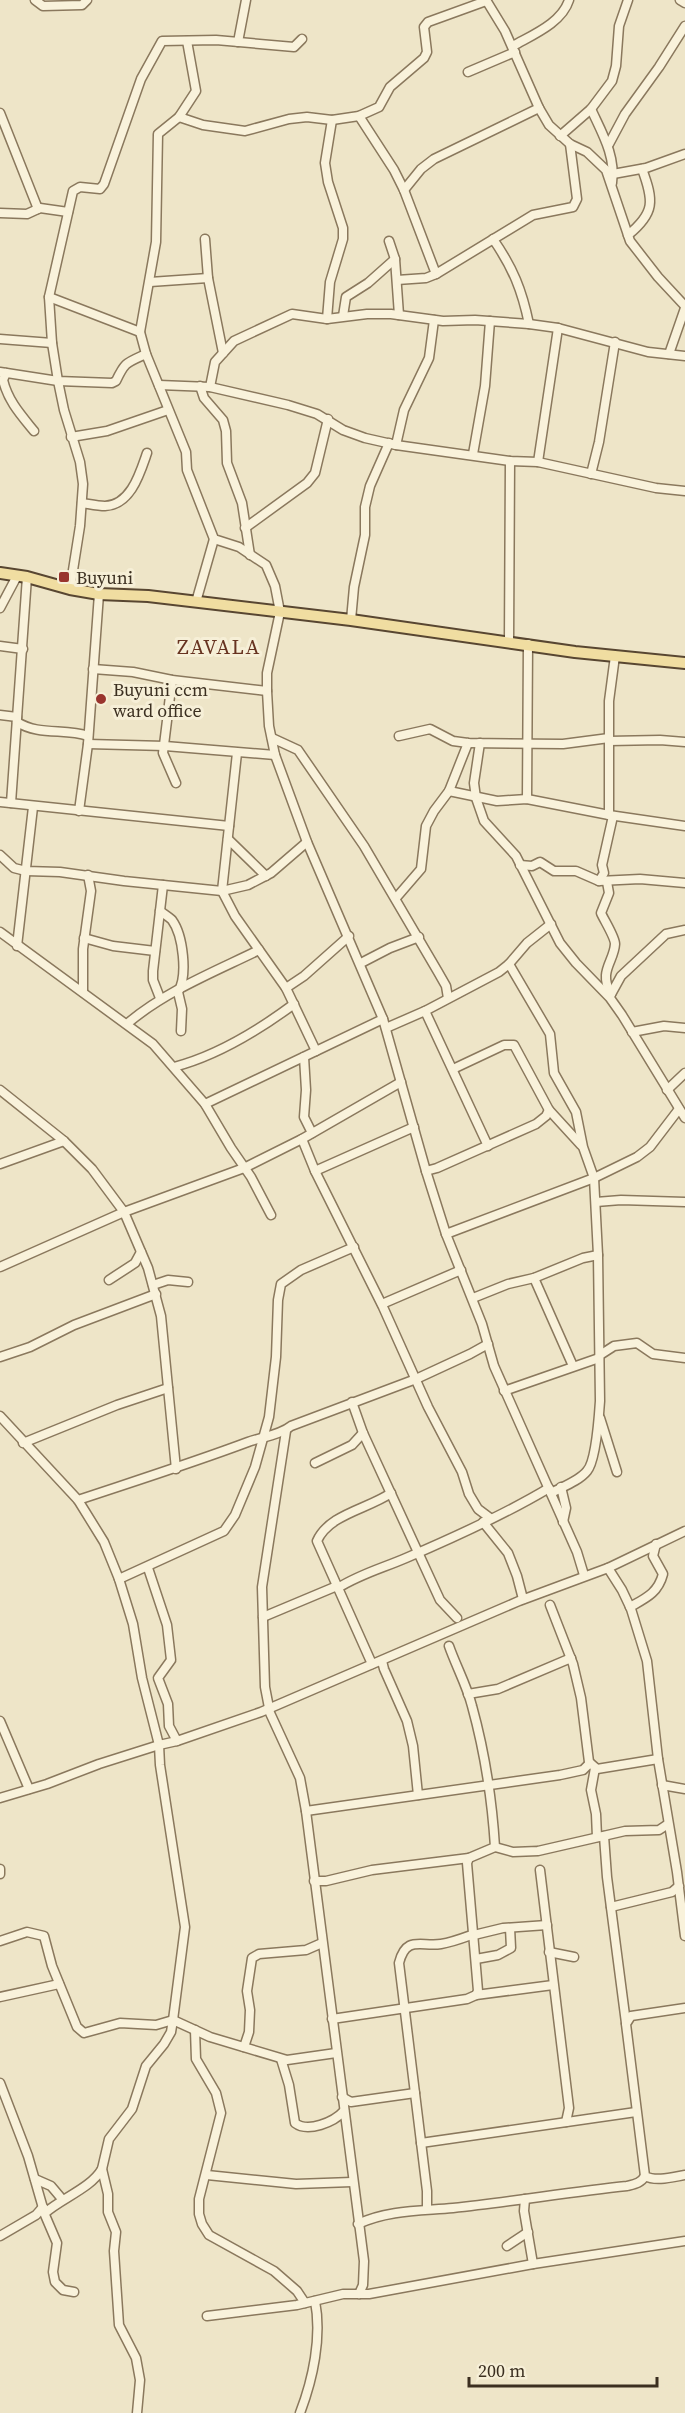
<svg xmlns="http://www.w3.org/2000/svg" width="685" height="2413" font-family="'Source Serif 4',serif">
  <rect width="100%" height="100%" fill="#eee5c8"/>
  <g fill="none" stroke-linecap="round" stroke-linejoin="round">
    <defs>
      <g id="minor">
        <polyline points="35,0 43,6 82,5 87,0"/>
        <polyline points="486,0 505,31 539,108 549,125 570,144 587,152 606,170 630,241 658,277 685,306"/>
        <polyline points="680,0 685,3"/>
        <polyline points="187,41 196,91 179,117 158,134 156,242 140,332 146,354 186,452 187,470 214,539 239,547 266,565 275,586 280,612 267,673 267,691 269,726 275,755 307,842 383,1019 426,1171 446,1234 482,1324 494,1366 577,1552 584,1575"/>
        <polyline points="238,42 246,0"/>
        <path d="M513,46C532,35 562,23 569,0"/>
        <polyline points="468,72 515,52"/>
        <path d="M591,109C602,133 616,156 612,183"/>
        <polyline points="0,113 38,209"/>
        <polyline points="359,116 394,170 404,190 436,274"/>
        <polyline points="179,117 203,125 245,131 289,119 307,117 332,120 359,116 379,107 390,87 424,58 427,52 424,27 428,22 486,1"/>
        <polyline points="560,136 591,109 612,81 616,66 619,26 628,0"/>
        <polyline points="609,144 625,114 659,67 685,26"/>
        <polyline points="613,174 646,168 685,154"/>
        <polyline points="404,190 421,169 434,159 539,108"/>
        <polyline points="0,213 27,214 40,208 68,212"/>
        <path d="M628,235C655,213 654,201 642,169"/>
        <polyline points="205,239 208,278 223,353"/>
        <path d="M493,239C513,268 522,290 529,324"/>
        <polyline points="389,241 395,259 399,315"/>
        <polyline points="397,280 426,278 436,274 533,215 573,207 577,199 570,144"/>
        <polyline points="150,282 208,278"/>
        <polyline points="49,297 140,332"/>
        <polyline points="343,316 346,297 368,283 395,259"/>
        <polyline points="327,319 330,282 343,239 343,228 328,182 325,163 332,120"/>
        <polyline points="0,339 52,343"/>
        <polyline points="669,354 685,308"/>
        <path d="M0,372L58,381L112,383L116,381C125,362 126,363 146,354"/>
        <path d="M6,373L3,380C8,401 21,415 34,431"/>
        <polyline points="159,385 210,387 288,405 317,414 343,430 365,438 396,445 510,461 538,462 656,488 685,491"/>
        <polyline points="200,386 204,398 223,420 226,431 227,463 242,503 250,555"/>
        <polyline points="210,387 215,362 234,341 292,314 327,319 367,314 391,314 443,321 475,320 529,324 558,328 648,352 685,356"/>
        <polyline points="71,437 107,431 168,410"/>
        <polyline points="396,445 404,410 429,358 434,320"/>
        <polyline points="473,454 485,386 490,321"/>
        <polyline points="538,462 558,328"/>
        <polyline points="591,474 599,442 615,342"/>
        <path d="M82,503C89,504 98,506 105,506C131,505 140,473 147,453"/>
        <polyline points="245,528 307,483 315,473 328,419"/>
        <polyline points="70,589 80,526 83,484 80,462 64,410 58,381 52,343 49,297 73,191 80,187 100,189 104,184 141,79 162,41 216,40 294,47 302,39"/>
        <polyline points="196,602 214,539"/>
        <polyline points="0,608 17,576"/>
        <polyline points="351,620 354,587 365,535 365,507 370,486 389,443"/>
        <polyline points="509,642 510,461"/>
        <polyline points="0,646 23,649"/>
        <polyline points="93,669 133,672 172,680 267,691"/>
        <polyline points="172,680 163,753 176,783"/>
        <polyline points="0,715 17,717"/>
        <path d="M17,722C39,736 65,728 88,736"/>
        <polyline points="399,736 430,729 453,741 468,743 563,744 609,738"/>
        <polyline points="272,738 298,750 364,846 438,972 446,986 448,998"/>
        <polyline points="609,741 660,740 685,742"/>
        <polyline points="480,743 474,783 476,798 484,821 516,856 560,943 576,963 610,998 622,1015 685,1118"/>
        <polyline points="88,744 165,746 275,755"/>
        <polyline points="237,753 222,891 235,916 286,988 316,1051"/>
        <polyline points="449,791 497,801 527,799 609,815 685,826"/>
        <polyline points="527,799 528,644"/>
        <polyline points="0,802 229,826"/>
        <polyline points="11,803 27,577"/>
        <polyline points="79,811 88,744 99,594"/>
        <polyline points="609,815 609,701 615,656"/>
        <polyline points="228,839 266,876"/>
        <polyline points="0,855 14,868 26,871 60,872 124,881 222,891 248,885 271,873 307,842"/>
        <polyline points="520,865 532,866 540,862 554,871 576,871 599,881 640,879 685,883"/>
        <polyline points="599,881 604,873 602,865 613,816"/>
        <path d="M607,882L609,893L601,913C604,920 615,937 615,944C614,962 598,971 611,994"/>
        <polyline points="396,898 421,869 426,826 434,811 449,791 468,743"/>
        <path d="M160,911C164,914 169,917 172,920C183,935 188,976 178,992L182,1009L181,1031"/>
        <polyline points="0,932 153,1044 205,1104 231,1148 251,1177 271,1215"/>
        <polyline points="84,938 113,946 155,951"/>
        <polyline points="17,946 33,807"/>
        <polyline points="361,963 390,948 419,937"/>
        <path d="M509,964L550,1034L554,1073L576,1112L583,1147L594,1178L598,1255L600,1401C599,1416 596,1461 587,1471C579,1481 562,1487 551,1493"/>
        <polyline points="286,988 304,976 349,936"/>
        <polyline points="83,992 83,949 91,891 88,875"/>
        <polyline points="610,996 621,976 666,934 685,930"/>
        <polyline points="160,998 153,980 153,971 163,885"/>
        <polyline points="425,1011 488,1146"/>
        <path d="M128,1023C166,991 214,972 259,950"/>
        <polyline points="386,1028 425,1011 499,972 509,964 527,943 551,924"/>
        <polyline points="632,1032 664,1026 685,1028"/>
        <polyline points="304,1057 306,1090 304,1117 312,1133"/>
        <path d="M174,1067C216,1056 259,1030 294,1004"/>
        <polyline points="453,1069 504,1045 514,1045 549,1110 581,1145"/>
        <polyline points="0,1090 64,1141 92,1169 124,1212 148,1268 161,1316 176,1469"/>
        <polyline points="667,1090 685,1073"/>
        <polyline points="205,1104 383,1019"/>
        <polyline points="302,1139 315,1171 383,1307 428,1407 462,1472 469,1494 478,1509 490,1518"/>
        <polyline points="0,1164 64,1141"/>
        <polyline points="315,1171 414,1127"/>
        <polyline points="426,1171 437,1168 536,1124 546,1116 549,1110"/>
        <polyline points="596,1202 621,1200 685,1202"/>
        <polyline points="446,1234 594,1178 637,1157 650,1147 679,1109"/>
        <polyline points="0,1267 124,1212 244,1168 302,1139 401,1082"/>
        <polyline points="534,1278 573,1366"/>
        <polyline points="109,1280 135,1263 141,1252"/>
        <polyline points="153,1285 168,1280 188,1282"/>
        <polyline points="473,1298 508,1284 534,1278 583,1258 598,1255"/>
        <polyline points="382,1304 461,1270"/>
        <polyline points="600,1355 614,1346 637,1343 653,1354 685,1358"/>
        <polyline points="0,1357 30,1347 74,1325 156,1294"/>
        <polyline points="504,1391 599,1358"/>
        <polyline points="352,1402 363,1433 440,1600 457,1618"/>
        <path d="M0,1416L78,1500C135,1481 192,1463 248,1442C262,1437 280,1435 291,1426L416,1379L470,1354L488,1344"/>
        <polyline points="600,1418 617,1472"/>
        <polyline points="286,1431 262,1587 265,1687 270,1713 300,1778 306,1811 364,2261 363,2285 359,2294"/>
        <polyline points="23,1443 117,1405 168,1388"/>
        <polyline points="315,1463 352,1445 363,1433"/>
        <polyline points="561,1487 566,1508 563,1522"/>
        <polyline points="78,1500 104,1542 119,1579 133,1624 142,1678 159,1745 160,1765 185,1927 173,2020 171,2032 164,2044 146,2066 132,2109 109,2139 102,2169 108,2194 108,2212 116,2232 114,2251 119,2325 136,2358 140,2380 137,2413"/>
        <polyline points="483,1522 508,1553 517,1576 523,1599"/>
        <polyline points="148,1568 167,1625 171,1660 158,1678 168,1704 169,1726 177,1741"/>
        <polyline points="608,1568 622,1590 631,1609 647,1661 658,1759 677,1872 685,1936"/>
        <polyline points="119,1579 224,1531 235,1515 255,1467 269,1417 276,1357 278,1300 281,1284 301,1270 354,1247"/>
        <path d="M338,1588C360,1574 383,1568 406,1558C455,1537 504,1515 549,1488"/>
        <polyline points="550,1605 573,1664 581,1698 589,1762 597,1769 658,1759"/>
        <path d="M630,1607C646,1598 658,1593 663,1574L653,1556L656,1544"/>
        <polyline points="263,1617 337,1586"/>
        <polyline points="382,1661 384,1669 407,1721 413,1746 418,1795"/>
        <path d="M372,1664L317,1541C329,1514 368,1509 391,1493"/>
        <polyline points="468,1694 498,1689 571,1658"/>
        <polyline points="0,1721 29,1789"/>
        <polyline points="595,1768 591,1790 596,1814 597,1837"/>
        <polyline points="662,1785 685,1789"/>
        <polyline points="0,1798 47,1784 99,1764 159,1745 177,1741 261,1712 519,1601 608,1568 685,1531"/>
        <polyline points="306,1811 560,1775 583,1770 590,1763"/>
        <polyline points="604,1836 607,1877 626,2023"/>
        <polyline points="495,1847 513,1852 538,1851 625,1831 659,1830 668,1824"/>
        <polyline points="0,1869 0,1874"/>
        <polyline points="540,1870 569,2108 566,2122"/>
        <polyline points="314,1881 326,1881 372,1870 469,1858"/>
        <polyline points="611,1907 672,1892 679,1886"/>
        <polyline points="474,1935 503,1928 547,1925"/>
        <polyline points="0,1941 27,1932 44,1936 52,1966 77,2027 84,2033 120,2023 156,2025 173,2020 210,2037 287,2060 336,2053"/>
        <polyline points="549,1952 574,1957"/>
        <polyline points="476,1959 498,1955 511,1948 510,1928"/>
        <polyline points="476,1995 553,1985"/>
        <polyline points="0,1997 59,1984"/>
        <path d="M685,2008L631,2016L626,2024L645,2176C656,2182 673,2177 685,2175"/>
        <path d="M332,2019L467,1999L476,1995L478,1991L467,1863L469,1858L495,1847C492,1799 485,1753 472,1706C467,1686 456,1666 449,1646"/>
        <polyline points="195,2030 196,2059 216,2093 221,2113 199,2199 199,2214 202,2224 209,2235 274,2271 297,2291 305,2303"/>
        <polyline points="244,2047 249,2032 250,2010 247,1991 252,1958 259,1954 306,1950 322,1943"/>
        <path d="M281,2059L289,2085L295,2123C308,2133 334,2122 344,2111"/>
        <polyline points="0,2083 28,2156 45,2215 57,2243 53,2272 55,2282 63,2290 74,2292"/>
        <polyline points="342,2097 351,2102 415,2093"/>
        <polyline points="421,2143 636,2112"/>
        <polyline points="207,2175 296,2184 352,2182"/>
        <polyline points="35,2179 51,2186 62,2199"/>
        <polyline points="525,2199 524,2211 533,2264"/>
        <path d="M427,2209V2191L399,1963C406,1935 421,1947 441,1944C453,1942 463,1938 474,1934"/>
        <path d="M45,2213C62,2198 91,2188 102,2169"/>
        <path d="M358,2224C388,2210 421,2211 453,2208C511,2202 569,2192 627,2186C635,2184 641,2183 645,2176"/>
        <polyline points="0,2236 36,2215 43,2207"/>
        <polyline points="507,2246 528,2232"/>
        <polyline points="207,2316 297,2305 343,2294 369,2294 533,2264 685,2241"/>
        <path d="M300,2413C313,2379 322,2337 315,2301"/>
      </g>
      <polyline id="major" points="0,573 27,577 70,589 99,594 148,596 351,620 575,652 685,663"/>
    </defs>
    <!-- minor casing -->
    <use href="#minor" stroke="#8a785d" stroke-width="11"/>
    <!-- major casing -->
    <use href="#major" stroke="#584631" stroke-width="14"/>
    <!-- minor -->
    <use href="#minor" stroke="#f9f2db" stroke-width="8"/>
    <!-- major -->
    <use href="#major" stroke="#f0dda1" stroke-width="10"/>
  </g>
  <!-- markers -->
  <g fill="#99342d" stroke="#f6efd7" stroke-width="2">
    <rect x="58" y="571" width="12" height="12" rx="3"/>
    <circle cx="101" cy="699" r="6"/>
  </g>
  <g text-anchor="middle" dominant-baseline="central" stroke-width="6" stroke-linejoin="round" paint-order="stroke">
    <!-- poi labels -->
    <g font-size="18" fill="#3b2f20" stroke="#f6efd7" text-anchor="start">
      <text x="76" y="577">Buyuni</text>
      <text x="113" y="689">Buyuni ccm<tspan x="113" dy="21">ward office</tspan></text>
    </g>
    <!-- quarter labels -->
    <g font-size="21" letter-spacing="1.5" fill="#673320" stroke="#f6efd7">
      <text x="219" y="646">ZAVALA</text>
    </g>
  </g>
  <!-- scale -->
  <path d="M469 2377v9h188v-9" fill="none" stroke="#3b2f20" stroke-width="3"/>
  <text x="478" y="2377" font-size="18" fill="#3b2f20" stroke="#f6efd7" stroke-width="4.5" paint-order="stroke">200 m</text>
</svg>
